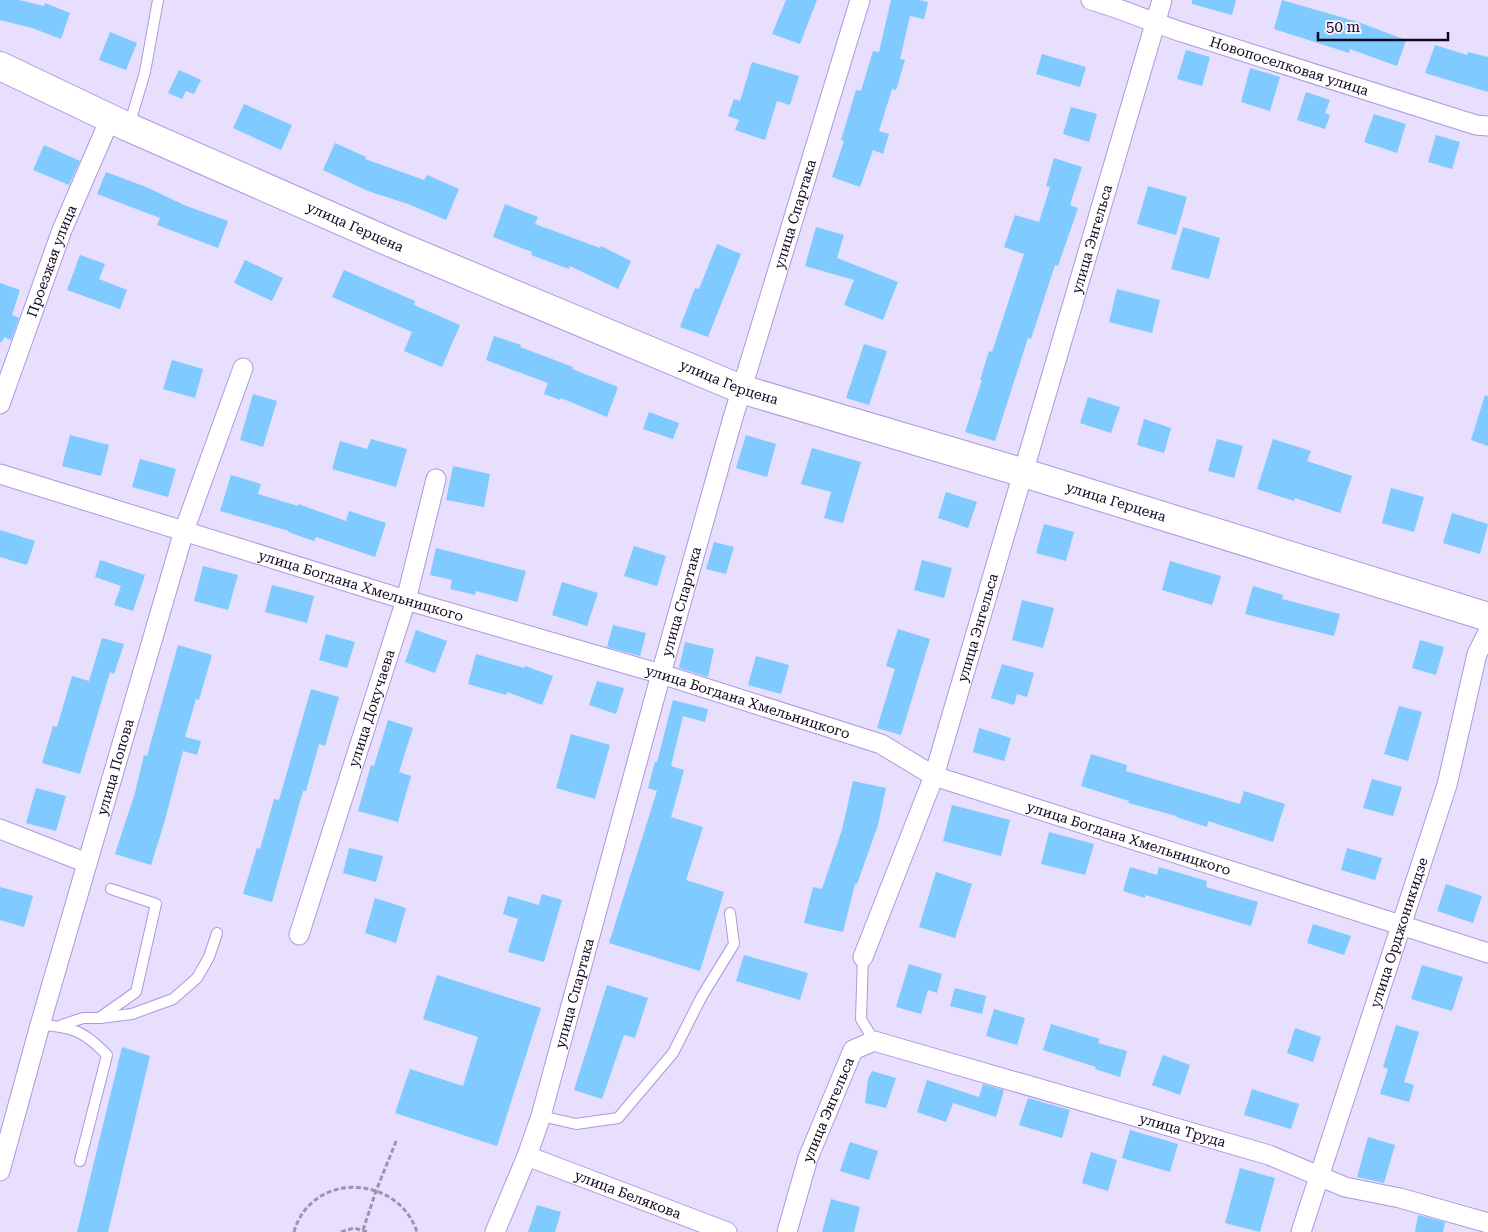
<svg xmlns="http://www.w3.org/2000/svg" width="1488" height="1232" font-family="'Roboto Serif',serif">
  <rect width="100%" height="100%" fill="#e8defd"/>
  <!-- building -->
  <g fill="#7fcafe">
    <polygon points="0,0 19,0 44,6 45,3 70,13 61,39 32,28 0,20"/>
    <polygon points="786,0 817,0 800,44 772,34"/>
    <polygon points="891,0 919,0 928,2 924,19 910,16 900,59 905,60 896,90 892,89 879,131 889,134 883,154 873,150 860,187 832,177 844,141 841,140 856,90 861,91 873,51 879,52"/>
    <polygon points="1192,0 1236,0 1232,15 1192,4"/>
    <polygon points="1282,0 1358,22 1406,40 1397,66 1350,49 1349,53 1274,29"/>
    <polygon points="110,32 137,43 126,70 99,60"/>
    <polygon points="1435,45 1467,55 1468,52 1488,57 1488,92 1425,73"/>
    <polygon points="1186,50 1210,57 1202,86 1177,79"/>
    <polygon points="1042,54 1086,67 1080,87 1036,74"/>
    <polygon points="752,62 799,76 790,105 777,101 765,140 735,130 739,120 728,116 734,99 740,101"/>
    <polygon points="1250,68 1280,77 1270,111 1241,102"/>
    <polygon points="179,70 201,80 194,94 186,91 182,99 168,93"/>
    <polygon points="1306,92 1330,100 1325,113 1330,115 1325,129 1297,120"/>
    <polygon points="244,104 292,125 281,150 233,128"/>
    <polygon points="1071,107 1097,114 1089,142 1063,134"/>
    <polygon points="1374,114 1406,124 1397,153 1364,142"/>
    <polygon points="1436,135 1460,142 1452,169 1428,162"/>
    <polygon points="335,143 366,157 365,159 424,180 427,175 459,189 446,220 408,204 368,191 323,170"/>
    <polygon points="44,145 80,161 69,185 33,170"/>
    <polygon points="1054,158 1082,167 1070,205 1078,208 1058,266 1055,265 1031,339 1028,338 995,441 965,432 982,380 980,380 989,351 992,352 1024,254 1004,247 1015,215 1039,222 1050,187 1046,186"/>
    <polygon points="106,172 146,187 184,205 228,221 218,248 157,225 160,218 97,194"/>
    <polygon points="1148,186 1187,197 1176,235 1137,224"/>
    <polygon points="505,204 538,217 535,224 600,248 601,246 631,261 618,289 570,266 569,269 531,255 532,252 493,237"/>
    <polygon points="816,227 844,235 837,258 898,282 883,320 844,305 854,280 805,266"/>
    <polygon points="1183,227 1220,238 1209,279 1171,269"/>
    <polygon points="717,244 741,254 708,337 680,327 695,288 699,289"/>
    <polygon points="80,255 105,264 99,279 127,290 120,309 67,290"/>
    <polygon points="245,260 283,278 272,301 234,283"/>
    <polygon points="344,270 415,301 414,305 460,325 442,367 404,351 412,332 332,297"/>
    <polygon points="0,283 20,290 12,315 19,318 11,340 4,337 2,342 0,342"/>
    <polygon points="1117,289 1160,300 1152,333 1109,322"/>
    <polygon points="494,336 521,345 520,347 573,367 572,369 618,387 607,417 561,398 560,400 544,394 548,383 486,360"/>
    <polygon points="864,344 887,351 869,405 846,398"/>
    <polygon points="172,360 203,369 195,398 163,389"/>
    <polygon points="253,394 277,401 263,447 240,440"/>
    <polygon points="1485,395 1488,396 1488,446 1471,440"/>
    <polygon points="1088,397 1120,407 1111,433 1080,423"/>
    <polygon points="649,412 679,423 673,439 643,429"/>
    <polygon points="1144,419 1171,428 1164,453 1137,445"/>
    <polygon points="70,435 109,445 101,476 62,466"/>
    <polygon points="746,435 776,444 767,477 736,468"/>
    <polygon points="371,439 407,449 396,487 332,469 340,441 367,449"/>
    <polygon points="1217,439 1243,446 1234,478 1208,471"/>
    <polygon points="1273,439 1311,451 1307,461 1352,476 1340,513 1295,498 1294,501 1257,489"/>
    <polygon points="812,448 861,462 843,523 824,518 831,492 801,484"/>
    <polygon points="140,459 176,469 168,497 132,487"/>
    <polygon points="453,466 490,474 484,507 446,500"/>
    <polygon points="231,475 261,484 258,494 298,506 298,504 346,521 349,511 386,523 375,557 316,537 314,541 288,532 289,531 220,511"/>
    <polygon points="1391,488 1424,497 1414,532 1382,523"/>
    <polygon points="946,492 977,502 968,528 938,518"/>
    <polygon points="1452,513 1488,524 1480,554 1443,543"/>
    <polygon points="1044,524 1074,532 1066,561 1036,553"/>
    <polygon points="0,530 35,541 27,565 0,557"/>
    <polygon points="714,542 734,547 726,574 706,569"/>
    <polygon points="634,546 666,556 657,586 624,576"/>
    <polygon points="436,548 526,571 517,602 476,591 475,595 450,589 452,580 430,575"/>
    <polygon points="100,560 145,575 133,611 114,605 121,586 95,577"/>
    <polygon points="922,560 952,568 944,598 914,590"/>
    <polygon points="1170,561 1221,576 1212,605 1162,590"/>
    <polygon points="203,566 238,575 228,610 194,601"/>
    <polygon points="562,582 598,593 587,626 552,615"/>
    <polygon points="272,585 314,596 307,623 265,612"/>
    <polygon points="1253,586 1283,595 1282,599 1340,614 1334,636 1245,614"/>
    <polygon points="1022,600 1054,608 1043,648 1012,640"/>
    <polygon points="613,625 646,633 640,656 607,647"/>
    <polygon points="898,629 930,639 901,735 877,728 895,669 886,666"/>
    <polygon points="416,630 447,641 435,673 405,662"/>
    <polygon points="326,634 355,642 347,668 319,660"/>
    <polygon points="102,638 124,644 114,674 110,672 80,774 42,763 53,726 57,727 72,676 89,681"/>
    <polygon points="1420,640 1444,647 1436,675 1412,668"/>
    <polygon points="685,642 714,649 708,677 679,668"/>
    <polygon points="178,645 212,655 199,700 196,699 185,737 201,741 197,755 183,751 165,820 151,865 115,854 135,793 144,755 147,756"/>
    <polygon points="476,654 524,668 525,666 553,676 542,705 507,692 506,695 468,684"/>
    <polygon points="756,656 789,665 781,694 748,685"/>
    <polygon points="1002,664 1034,673 1027,697 1017,694 1014,705 991,698"/>
    <polygon points="597,681 624,688 616,714 589,705"/>
    <polygon points="311,689 339,697 325,746 319,744 306,791 303,791 272,902 243,894 257,848 260,849 274,799 279,800"/>
    <polygon points="673,700 708,709 705,722 683,716 671,766 684,770 671,817 703,827 686,880 724,892 700,971 609,943 657,791 648,788 655,762 657,762"/>
    <polygon points="1399,706 1422,712 1408,761 1384,754"/>
    <polygon points="388,720 413,728 399,772 411,776 398,822 358,811 371,765 374,766"/>
    <polygon points="979,728 1011,738 1004,761 973,752"/>
    <polygon points="571,734 610,745 595,799 556,788"/>
    <polygon points="1091,754 1127,765 1126,771 1240,804 1244,791 1285,804 1273,842 1208,821 1207,827 1176,817 1177,816 1128,803 1129,801 1081,786"/>
    <polygon points="1372,779 1402,787 1393,816 1363,808"/>
    <polygon points="853,781 886,788 878,825 857,884 855,884 843,932 804,923 813,887 822,889 842,830"/>
    <polygon points="36,788 66,796 56,831 26,823"/>
    <polygon points="952,805 1010,820 1001,856 943,841"/>
    <polygon points="1049,832 1094,844 1085,875 1041,864"/>
    <polygon points="349,848 383,856 376,882 343,873"/>
    <polygon points="1347,848 1382,858 1375,880 1341,870"/>
    <polygon points="1130,867 1157,875 1159,867 1207,881 1206,887 1258,902 1251,926 1145,895 1145,898 1123,891"/>
    <polygon points="936,872 972,884 955,938 919,927"/>
    <polygon points="1446,884 1482,896 1473,923 1437,911"/>
    <polygon points="0,887 33,896 24,927 0,920"/>
    <polygon points="542,894 562,900 544,962 508,952 518,919 503,914 508,896 539,905"/>
    <polygon points="375,898 406,908 396,943 365,933"/>
    <polygon points="1313,924 1351,936 1344,955 1307,943"/>
    <polygon points="744,955 808,973 800,1000 736,981"/>
    <polygon points="909,964 942,974 937,993 928,990 921,1014 896,1007"/>
    <polygon points="1422,965 1463,977 1452,1011 1411,999"/>
    <polygon points="437,975 541,1008 497,1146 395,1113 410,1069 463,1086 478,1037 423,1019"/>
    <polygon points="607,985 648,998 635,1038 624,1035 602,1099 574,1090"/>
    <polygon points="955,988 986,996 982,1014 950,1006"/>
    <polygon points="994,1009 1025,1018 1017,1045 986,1036"/>
    <polygon points="1051,1024 1100,1039 1098,1043 1127,1051 1120,1077 1095,1069 1096,1067 1043,1050"/>
    <polygon points="1396,1025 1419,1032 1404,1082 1414,1085 1409,1102 1380,1094 1388,1069 1383,1067"/>
    <polygon points="1295,1028 1321,1037 1313,1062 1287,1053"/>
    <polygon points="122,1047 150,1056 108,1232 77,1232"/>
    <polygon points="1163,1055 1190,1065 1180,1095 1152,1085"/>
    <polygon points="872,1071 896,1078 886,1108 865,1103 868,1079"/>
    <polygon points="927,1080 979,1097 983,1084 1004,1090 996,1117 953,1103 946,1122 917,1112"/>
    <polygon points="1252,1089 1299,1104 1291,1129 1244,1115"/>
    <polygon points="1028,1098 1070,1110 1062,1138 1019,1125"/>
    <polygon points="1130,1130 1178,1144 1170,1172 1122,1158"/>
    <polygon points="1368,1137 1395,1145 1384,1183 1357,1177"/>
    <polygon points="850,1142 878,1151 869,1180 840,1171"/>
    <polygon points="1091,1152 1117,1160 1108,1191 1082,1183"/>
    <polygon points="1240,1168 1275,1178 1260,1232 1225,1223"/>
    <polygon points="831,1199 860,1207 854,1232 822,1232"/>
    <polygon points="537,1205 561,1212 555,1232 528,1232"/>
    <polygon points="1418,1215 1445,1222 1443,1232 1415,1232"/>
  </g>
  <g fill="none" stroke-linecap="round" stroke-linejoin="round">
    <defs>
      <g id="lane">
        <polyline points="129,126 145,72 158,0"/>
        <polyline points="863,957 861,1019 874,1041"/>
        <polyline points="100,1018 132,1014 173,999 197,978 209,957 217,933"/>
        <path d="M40,1025C72,1026 85,1032 107,1055L80,1161"/>
        <polyline points="62,1025 83,1018 99,1018 136,992 156,904 111,889"/>
        <polyline points="541,1116 576,1124 618,1118 673,1053 702,996 734,944 730,913"/>
      </g>
      <g id="street">
        <path id="s1" d="M1091,0C1123,9 1153,23 1185,33L1476,125L1488,126"/>
        <path id="s2" d="M0,404L62,230L110,119"/>
        <path id="s3" d="M0,474L406,600L661,674L881,744L934,776L1488,953"/>
        <polyline points="0,829 87,863"/>
        <path id="s4" d="M299,935L406,600L436,479"/>
        <path id="s5" d="M863,957L934,776L1162,0"/>
        <path id="s6" d="M527,1156L727,1232"/>
        <path id="s7" d="M0,1171L40,1025L184,531L243,368"/>
        <path id="s8" d="M495,1232L527,1156L541,1116L661,674L732,421L860,0"/>
        <path id="s9" d="M787,1232L808,1158L853,1050L874,1041L1269,1155L1345,1187L1400,1198L1488,1223"/>
        <path id="s10" d="M1301,1232L1447,785L1477,654L1488,632"/>
      </g>
      <g id="secondary">
        <path id="s11" d="M0,66L128,127L394,244L741,389L1024,473L1488,617"/>
      </g>
    </defs>
    <!-- lane casing -->
    <use href="#lane" stroke="#b097df" stroke-width="12"/>
    <!-- street casing -->
    <use href="#street" stroke="#b097df" stroke-width="21"/>
    <!-- secondary casing -->
    <use href="#secondary" stroke="#b097df" stroke-width="30"/>
    <!-- path -->
    <g stroke="#9e94b1" stroke-width="3" stroke-dasharray="5 2.5" stroke-linecap="butt">
      <polyline points="363,1230 376,1191 397,1139"/>
      <path d="M294,1232C311,1171 398,1174 417,1232"/>
      <polyline points="341,1232 354,1228 367,1232"/>
    </g>
    <!-- lane -->
    <use href="#lane" stroke="#fff" stroke-width="10"/>
    <!-- street -->
    <use href="#street" stroke="#fff" stroke-width="19"/>
    <!-- secondary -->
    <use href="#secondary" stroke="#fff" stroke-width="28"/>
  </g>
  <g text-anchor="middle" dominant-baseline="central" stroke-width="4" stroke-linejoin="round" paint-order="stroke">
    <!-- street labels -->
    <g font-size="14" fill="#10061f" stroke="#f3eefe">
      <text stroke="none"><textPath href="#s1" startOffset="209">Новопоселковая улица</textPath></text>
      <text stroke="none"><textPath href="#s8" startOffset="1062">улица Спартака</textPath></text>
      <text stroke="none"><textPath href="#s11" startOffset="390">улица Герцена</textPath></text>
      <text stroke="none"><textPath href="#s5" startOffset="754">улица Энгельса</textPath></text>
      <text stroke="none"><textPath href="#s2" startOffset="152">Проезжая улица</textPath></text>
      <text stroke="none"><textPath href="#s11" startOffset="795">улица Герцена</textPath></text>
      <text stroke="none"><textPath href="#s11" startOffset="1200">улица Герцена</textPath></text>
      <text stroke="none"><textPath href="#s3" startOffset="378">улица Богдана Хмельницкого</textPath></text>
      <text stroke="none"><textPath href="#s8" startOffset="658">улица Спартака</textPath></text>
      <text stroke="none"><textPath href="#s5" startOffset="349">улица Энгельса</textPath></text>
      <text stroke="none"><textPath href="#s3" startOffset="782">улица Богдана Хмельницкого</textPath></text>
      <text stroke="none"><textPath href="#s4" startOffset="238">улица Докучаева</textPath></text>
      <text stroke="none"><textPath href="#s7" startOffset="420">улица Попова</textPath></text>
      <text stroke="none"><textPath href="#s3" startOffset="1188">улица Богдана Хмельницкого</textPath></text>
      <text stroke="none"><textPath href="#s10" startOffset="315">улица Орджоникидзе</textPath></text>
      <text stroke="none"><textPath href="#s8" startOffset="252">улица Спартака</textPath></text>
      <text stroke="none"><textPath href="#s9" startOffset="129">улица Энгельса</textPath></text>
      <text stroke="none"><textPath href="#s9" startOffset="538">улица Труда</textPath></text>
      <text stroke="none"><textPath href="#s6" startOffset="108">улица Белякова</textPath></text>
    </g>
  </g>
  <!-- scale -->
  <path d="M1318 32v8h130v-8" fill="none" stroke="#10061f" stroke-width="2.5"/>
  <text x="1326" y="32" font-size="15" fill="#10061f" stroke="#f3eefe" stroke-width="4" paint-order="stroke">50 m</text>
</svg>
